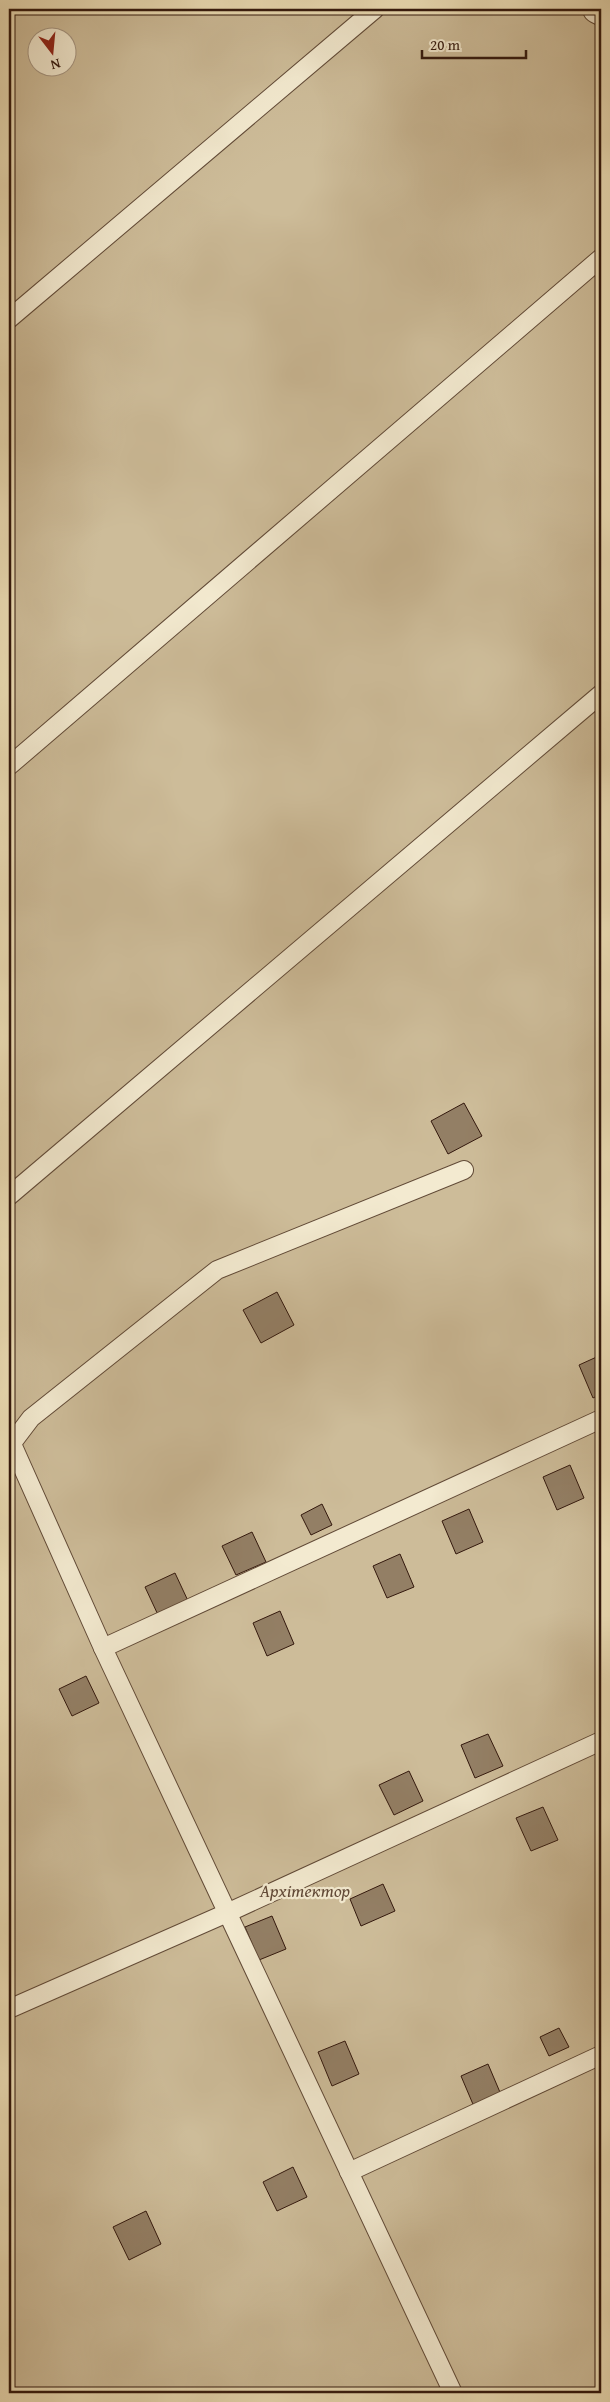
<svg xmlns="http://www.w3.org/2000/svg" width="610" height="2402" font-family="'Gentium Book Plus',serif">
  <rect width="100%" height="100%" fill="#ecdeb6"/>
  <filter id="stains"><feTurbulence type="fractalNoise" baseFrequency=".004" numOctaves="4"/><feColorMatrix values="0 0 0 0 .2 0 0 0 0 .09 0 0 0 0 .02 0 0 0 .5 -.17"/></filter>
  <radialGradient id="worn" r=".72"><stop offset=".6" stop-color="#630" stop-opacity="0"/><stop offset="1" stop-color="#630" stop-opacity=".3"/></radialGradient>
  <!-- green -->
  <path fill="#cdbc99" stroke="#806a53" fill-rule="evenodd" d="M9,9H601V2393H9ZM38,38H68V68H38Z"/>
  <!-- building -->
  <g fill="#937f65" stroke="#33180d">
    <polygon points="464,1103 482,1136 448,1154 431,1121"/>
    <polygon points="277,1292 294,1325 261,1343 243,1310"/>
    <polygon points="601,1355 601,1394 593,1398 579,1365"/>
    <polygon points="570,1465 584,1498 557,1510 543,1477"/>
    <polygon points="322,1504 332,1525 311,1535 301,1515"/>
    <polygon points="469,1509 483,1542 456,1554 442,1521"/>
    <polygon points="252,1532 266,1562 236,1575 222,1546"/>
    <polygon points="400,1554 414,1587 387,1598 373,1566"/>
    <polygon points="175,1573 189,1603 159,1617 145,1587"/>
    <polygon points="280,1611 294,1644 267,1656 253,1623"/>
    <polygon points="86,1676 99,1703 72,1716 59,1689"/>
    <polygon points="488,1734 503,1766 475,1778 461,1745"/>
    <polygon points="409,1771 423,1801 394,1815 379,1785"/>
    <polygon points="543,1807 558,1840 531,1851 516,1818"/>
    <polygon points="383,1884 395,1911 361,1926 350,1899"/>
    <polygon points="272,1916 286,1949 259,1960 245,1927"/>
    <polygon points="559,2028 569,2047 549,2056 540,2037"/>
    <polygon points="345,2041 359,2074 332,2086 318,2052"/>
    <polygon points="488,2064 502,2097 475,2109 461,2076"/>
    <polygon points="293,2167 307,2197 277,2211 263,2182"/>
    <polygon points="146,2211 161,2244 129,2260 113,2227"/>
  </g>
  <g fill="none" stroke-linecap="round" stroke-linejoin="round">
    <defs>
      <g id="lane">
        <polyline points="9,319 375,9"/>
        <polyline points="9,766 601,258"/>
        <polyline points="9,1196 601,694"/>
        <polyline points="12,1444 103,1648 453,2393"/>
        <polyline points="9,1447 31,1418 217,1270 464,1170"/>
        <polyline points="103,1648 601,1419"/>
        <polyline points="9,2009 227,1913 601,1741"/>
        <polyline points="349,2172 601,2055"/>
      </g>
      <polyline id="street" points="597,9 601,11"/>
    </defs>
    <!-- lane casing -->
    <use href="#lane" stroke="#614a37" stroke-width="20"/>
    <!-- street casing -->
    <use href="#street" stroke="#614a37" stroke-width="30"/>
    <!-- lane -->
    <use href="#lane" stroke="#f3ead0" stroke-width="18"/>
    <!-- street -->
    <use href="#street" stroke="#f3ead0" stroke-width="28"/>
  </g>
  <g text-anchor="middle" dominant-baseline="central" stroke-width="4.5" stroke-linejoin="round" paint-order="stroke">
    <!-- park labels -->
    <g font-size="18" font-style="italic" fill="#614937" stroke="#f3ead0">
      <text x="305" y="1890">Архітектор</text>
    </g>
  </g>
  <!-- margin -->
  <rect width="610" height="2402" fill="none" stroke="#ecdeb6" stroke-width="30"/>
  <rect x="10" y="10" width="590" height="2382" fill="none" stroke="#33180d" stroke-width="2.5"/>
  <rect x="15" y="15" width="580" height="2372" fill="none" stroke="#33180d"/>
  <!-- north arrow -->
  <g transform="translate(52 52) rotate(164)"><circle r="24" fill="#f3ead0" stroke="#a69682"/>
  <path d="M0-4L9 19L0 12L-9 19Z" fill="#8f2418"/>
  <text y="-8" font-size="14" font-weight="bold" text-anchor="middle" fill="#33180d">N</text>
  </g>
  <!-- scale -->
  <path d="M422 50v8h104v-8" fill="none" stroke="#33180d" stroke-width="2.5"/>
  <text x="430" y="50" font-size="15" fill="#33180d" stroke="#f3ead0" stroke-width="4" paint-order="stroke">20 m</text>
  <rect width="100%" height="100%" filter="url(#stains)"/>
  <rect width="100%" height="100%" fill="url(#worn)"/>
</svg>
